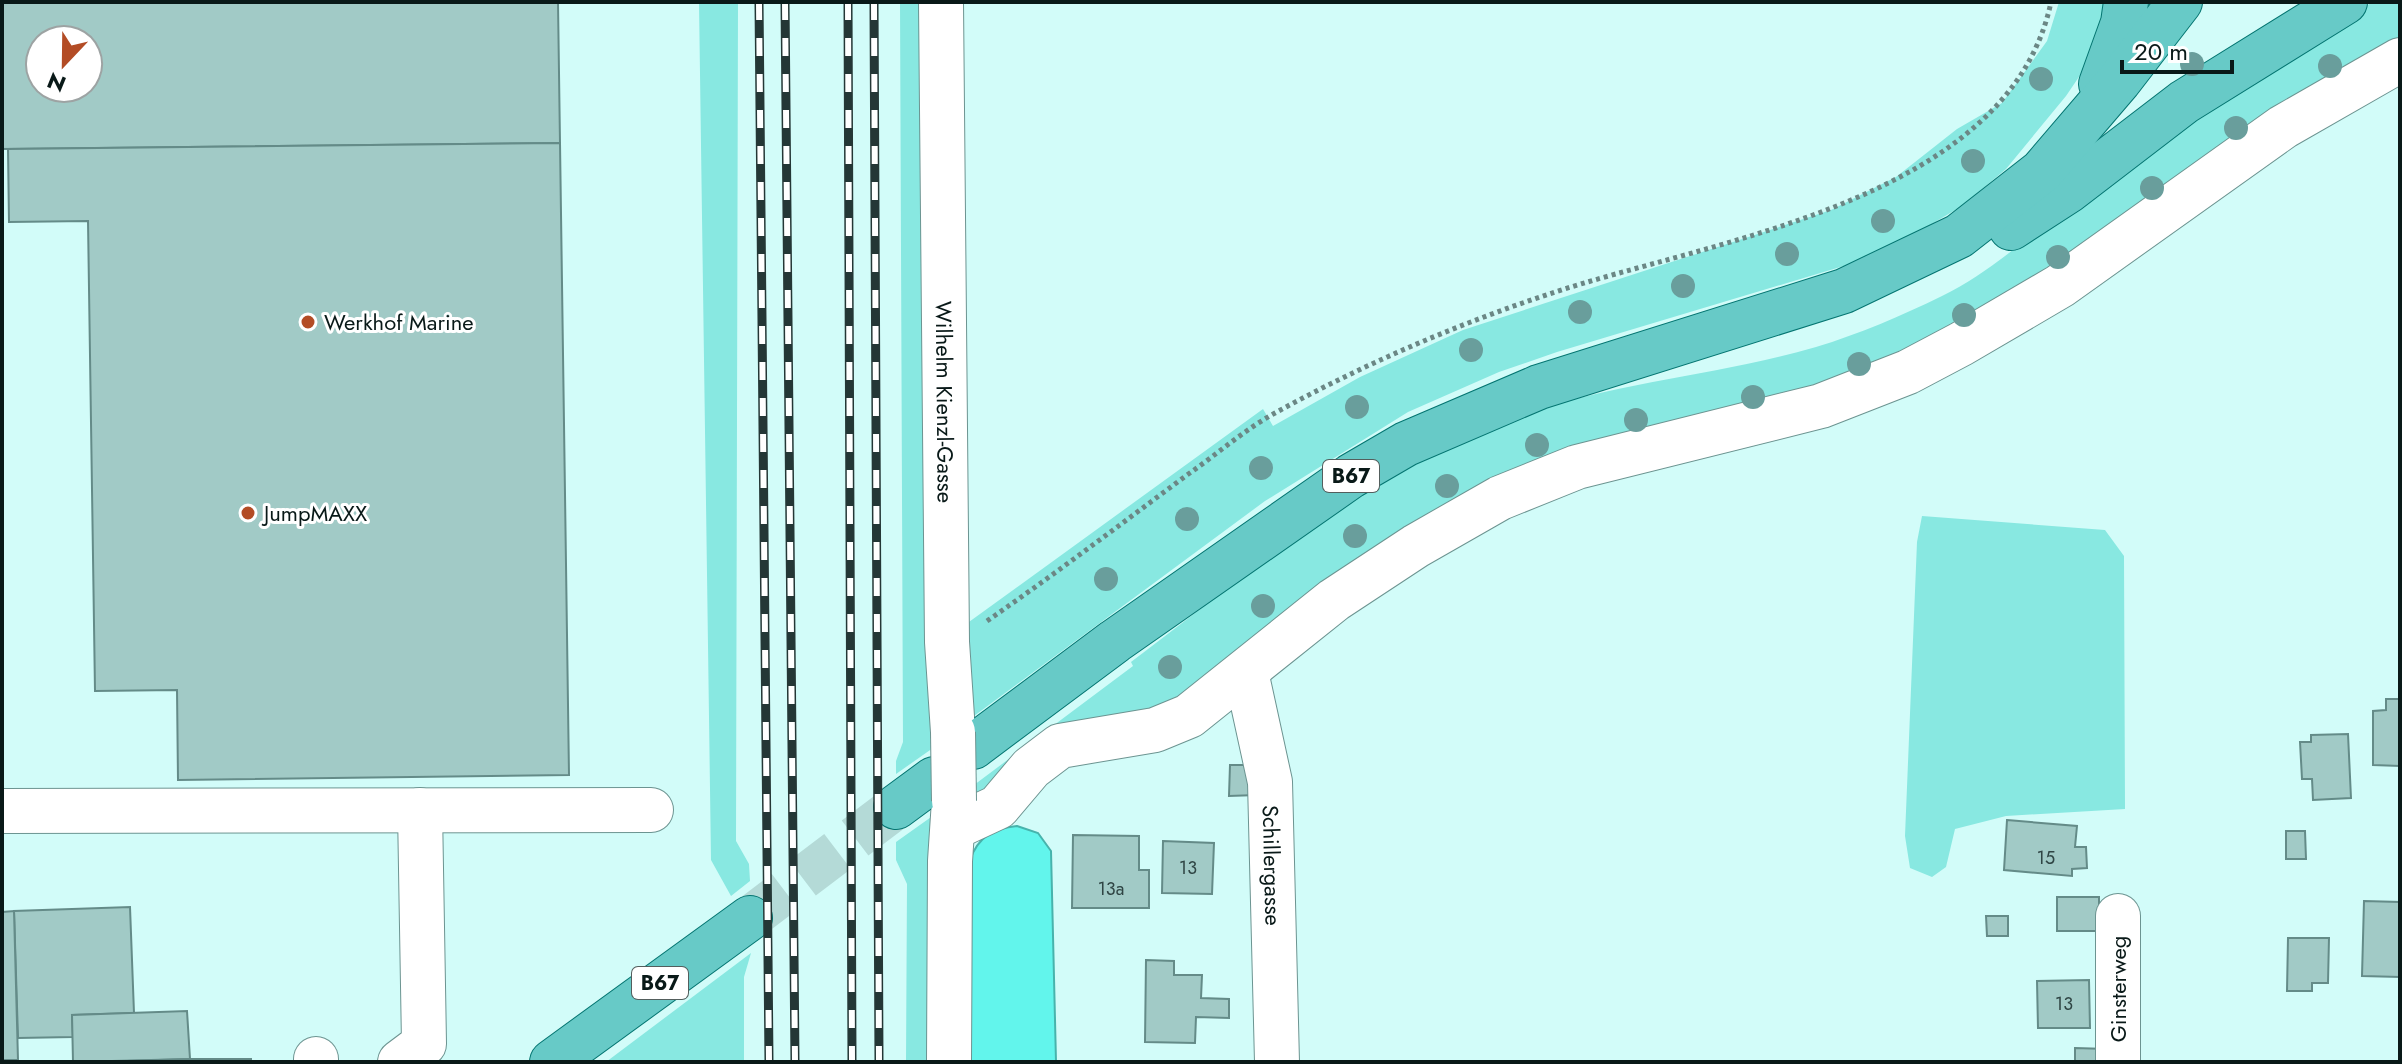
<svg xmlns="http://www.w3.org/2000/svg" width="2402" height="1064" font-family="Jost,sans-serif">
  <rect width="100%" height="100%" fill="#d2fcf9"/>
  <!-- green -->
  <g fill="#88e8e1">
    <polygon points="699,2 738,2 736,841 749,864 750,881 731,896 711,860"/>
    <polygon points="900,2 927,2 933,748 896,774 896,761 903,742"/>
    <polygon points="2059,2 2109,2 2085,68 2066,96 2006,169 1962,206 1913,235 1847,265 1557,352 1499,372 1408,412 1265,501 974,716 962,627 1263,409 1273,426 1360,377 1463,330 1831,210 1896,177 1957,129 2002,103 2047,41"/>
    <path d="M2373,2H2400V47L2144,210L1885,368L1632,439L1202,694L976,801L974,785L1133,666L1131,662C1251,571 1373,469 1516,417C1614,382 1717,376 1816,347C1859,334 1901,316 1942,296C1997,269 2038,227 2087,192C2179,125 2273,56 2373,2Z"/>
    <polygon points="1922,516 2105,530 2124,556 2125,809 2006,816 1955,829 1946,867 1932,877 1910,868 1905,836 1917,542"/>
    <polygon points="934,815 934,1062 906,1062 907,884 896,860 896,842"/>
    <polygon points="751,953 744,977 744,1062 606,1062"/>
  </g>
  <!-- water -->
  <path fill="#62f5ec" stroke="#47b3ac" stroke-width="2" d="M1017,826L1038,833L1051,851L1056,1062H971L970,860C978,837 993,828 1017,826Z"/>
  <!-- building -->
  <g fill="#a1cac6" stroke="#648b88" stroke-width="2" fill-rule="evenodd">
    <path d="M2,2H558L560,143L2,149ZM40,40H88V88H40Z"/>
    <polygon points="560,143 569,775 178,780 177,690 95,691 88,221 9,222 8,149"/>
    <polygon points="2386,699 2400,699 2400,766 2373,765 2373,711 2386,710"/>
    <polygon points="2348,734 2351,798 2313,800 2312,779 2302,779 2300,742 2311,742 2311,735"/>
    <polygon points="1230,765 1257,765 1257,795 1229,796"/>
    <polygon points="2007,820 2077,826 2075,847 2086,847 2087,868 2072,869 2072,876 2004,870"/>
    <polygon points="2286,831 2305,831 2306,859 2286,859"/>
    <polygon points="1073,835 1139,836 1139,870 1149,870 1149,908 1072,908"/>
    <polygon points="1163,841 1214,843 1212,894 1162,893"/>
    <rect x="2057" y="897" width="42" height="34"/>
    <polygon points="2364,901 2400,902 2400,977 2362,976"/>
    <polygon points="130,907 134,1013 72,1015 73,1037 18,1038 14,911"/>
    <polygon points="14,911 18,1060 2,1060 2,912"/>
    <polygon points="1986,916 2008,916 2008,936 1987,936"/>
    <polygon points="2288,938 2329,938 2328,983 2312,983 2312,991 2287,991"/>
    <polygon points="1146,960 1174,961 1174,975 1202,975 1201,998 1229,999 1229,1018 1196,1017 1195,1043 1145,1042"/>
    <polygon points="2089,980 2090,1028 2038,1028 2037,981"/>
    <polygon points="187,1011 190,1059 73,1062 72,1015"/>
    <polygon points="2075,1048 2107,1049 2107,1062 2075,1062"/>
    <polygon points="190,1059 252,1059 95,1062"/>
  </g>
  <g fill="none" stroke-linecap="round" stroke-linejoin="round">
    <!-- major-tunnel -->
    <polyline stroke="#b4dad7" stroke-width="44" stroke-dasharray="44 22" stroke-linecap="butt" points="750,918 896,807"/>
    <defs>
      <g id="minor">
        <path id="s1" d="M941,2L947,642L953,732"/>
        <path id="s2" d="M1246,672L1270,782L1277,1062"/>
        <polyline points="2,811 651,810"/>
        <polyline points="953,828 998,807 1031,768 1060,746 1155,730 1189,716 1334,600 1416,546 1500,498 1577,467 1821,406 1908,372 1961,344 2060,286 2283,127 2400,60"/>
        <polyline points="316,1059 316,1062"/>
        <polyline points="400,1062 424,1044 420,810"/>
        <polyline points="949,1062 950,861 954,801"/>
        <polyline points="2118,1062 2118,916"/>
      </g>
      <g id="major">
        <polyline points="2101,84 2123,23 2126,2"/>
        <polyline points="2011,228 2068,191 2184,102 2345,2"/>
        <polyline points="973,747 1115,641 1351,476 1406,444 1539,387 1844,291 1959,236 2042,171 2119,81 2180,2"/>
        <polyline points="896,807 934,779"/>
        <polyline points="552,1062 750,918"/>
      </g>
    </defs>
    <!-- minor casing -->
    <use href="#minor" stroke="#6c9491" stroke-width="46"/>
    <!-- major casing -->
    <use href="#major" stroke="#047571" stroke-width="46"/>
    <!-- path -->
    <path stroke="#6b8785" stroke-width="5" stroke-dasharray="4 4" stroke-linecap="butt" d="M987,621C1055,574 1121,524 1187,475C1216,455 1244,430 1275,413C1362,365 1455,325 1549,294C1710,240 2009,202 2051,2"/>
    <!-- minor -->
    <use href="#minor" stroke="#fff" stroke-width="44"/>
    <!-- major -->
    <use href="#major" stroke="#67cac7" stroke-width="44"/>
    <defs>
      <g id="rail">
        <polyline points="759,2 769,1062"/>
        <polyline points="785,2 795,1062"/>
        <polyline points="848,2 852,1062"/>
        <polyline points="874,2 879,1062"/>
      </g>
    </defs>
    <!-- rail casing -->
    <use href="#rail" stroke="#243736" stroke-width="9"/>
    <!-- rail -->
    <use href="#rail" stroke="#fff" stroke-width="6" stroke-dasharray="18" stroke-linecap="butt"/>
    <defs>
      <polyline id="minor-bridge" points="953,732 954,801"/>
    </defs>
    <!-- minor-bridge casing -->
    <use href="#minor-bridge" stroke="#6c9491" stroke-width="46" stroke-linecap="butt"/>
    <!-- minor-bridge -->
    <use href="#minor-bridge" stroke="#fff" stroke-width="44"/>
  </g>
  <!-- trees -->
  <g fill="#699e9c">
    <circle cx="2192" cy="64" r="12"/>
    <circle cx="2330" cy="66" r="12"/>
    <circle cx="2041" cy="79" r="12"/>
    <circle cx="2236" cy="128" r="12"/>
    <circle cx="1973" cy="161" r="12"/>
    <circle cx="2152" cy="188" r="12"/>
    <circle cx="1883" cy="221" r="12"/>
    <circle cx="1787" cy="254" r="12"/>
    <circle cx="2058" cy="257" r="12"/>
    <circle cx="1683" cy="286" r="12"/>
    <circle cx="1580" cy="312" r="12"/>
    <circle cx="1964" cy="315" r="12"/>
    <circle cx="1471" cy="350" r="12"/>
    <circle cx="1859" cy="364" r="12"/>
    <circle cx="1753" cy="397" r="12"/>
    <circle cx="1357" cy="407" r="12"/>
    <circle cx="1636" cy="420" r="12"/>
    <circle cx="1537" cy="445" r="12"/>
    <circle cx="1261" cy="468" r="12"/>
    <circle cx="1447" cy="486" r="12"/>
    <circle cx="1187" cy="519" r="12"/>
    <circle cx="1355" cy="536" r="12"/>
    <circle cx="1106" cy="579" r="12"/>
    <circle cx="1263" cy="606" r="12"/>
    <circle cx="1170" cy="667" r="12"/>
  </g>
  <!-- markers -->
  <g fill="#b34c25" stroke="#fff" stroke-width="3">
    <circle cx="308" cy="322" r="8"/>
    <circle cx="248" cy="513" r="8"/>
  </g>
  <g text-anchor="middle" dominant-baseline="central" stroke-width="6" stroke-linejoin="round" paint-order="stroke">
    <!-- number labels -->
    <g font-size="18" fill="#2f4544">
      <text x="2046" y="858">15</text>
      <text x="1188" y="868">13</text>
      <text x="1111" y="889">13a</text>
      <text x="2064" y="1004">13</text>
    </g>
    <!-- shield labels -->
    <g fill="#fff" stroke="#535e5d" stroke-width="2">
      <rect x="1323" y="460" width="56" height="32" rx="6"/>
      <rect x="632" y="967" width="56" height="32" rx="6"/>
    </g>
    <g font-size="20" font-weight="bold" fill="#091918">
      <text x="1351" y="476">B67</text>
      <text x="660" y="983">B67</text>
    </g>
    <!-- poi labels -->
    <g font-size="22" fill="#091918" stroke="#fff" text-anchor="start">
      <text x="324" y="322">Werkhof Marine</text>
      <text x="264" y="513">JumpMAXX</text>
    </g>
    <!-- street labels -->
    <g font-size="22" fill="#091918" stroke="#fff">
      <text stroke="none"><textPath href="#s1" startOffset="400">Wilhelm Kienzl-Gasse</textPath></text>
      <text stroke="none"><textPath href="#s2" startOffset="196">Schillergasse</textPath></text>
      <text transform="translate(2118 989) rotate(-90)">Ginsterweg</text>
    </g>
  </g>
  <!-- border -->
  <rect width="2402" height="1064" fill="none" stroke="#091918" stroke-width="8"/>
  <!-- north arrow -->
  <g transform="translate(64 64) rotate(202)"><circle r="38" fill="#ffffff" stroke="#9da3a3" stroke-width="2"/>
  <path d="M0-6L14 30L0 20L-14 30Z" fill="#b34c25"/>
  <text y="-12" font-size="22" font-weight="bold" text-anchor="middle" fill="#091918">N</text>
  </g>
  <!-- scale -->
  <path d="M2122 60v12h110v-12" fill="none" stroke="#091918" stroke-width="4"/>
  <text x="2134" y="60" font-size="24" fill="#091918" stroke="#ffffff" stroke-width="6" paint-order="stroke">20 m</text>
</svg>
